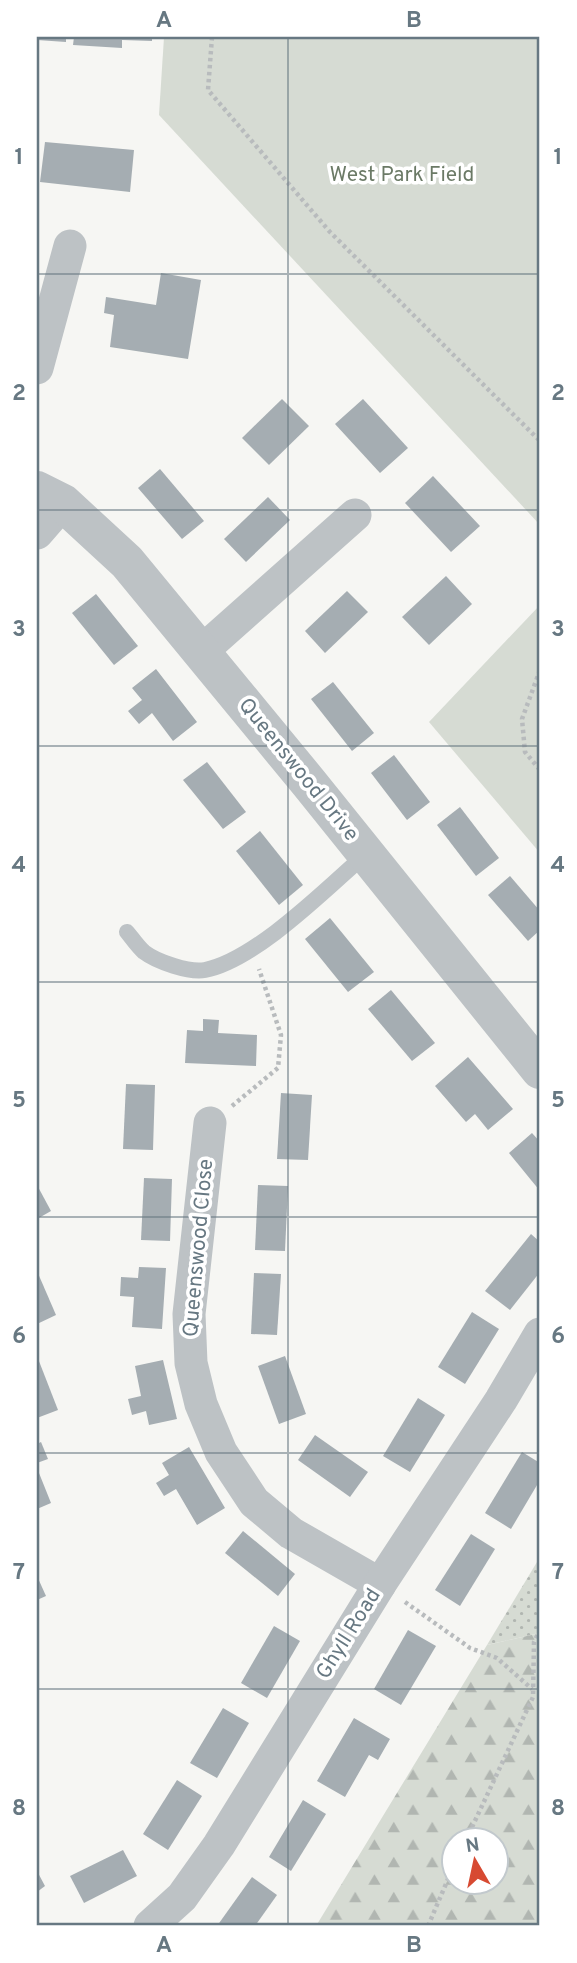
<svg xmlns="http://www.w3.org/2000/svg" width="577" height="1963" font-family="Overpass,sans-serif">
  <defs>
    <pattern id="grass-dots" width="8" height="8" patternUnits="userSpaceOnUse" patternTransform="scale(1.75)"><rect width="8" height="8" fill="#d6dbd3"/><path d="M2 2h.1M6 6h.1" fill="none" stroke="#b1b6b1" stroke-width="1.8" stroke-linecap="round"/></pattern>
    <pattern id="forest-firs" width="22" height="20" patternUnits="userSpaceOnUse" patternTransform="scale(1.75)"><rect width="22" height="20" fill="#d6dbd3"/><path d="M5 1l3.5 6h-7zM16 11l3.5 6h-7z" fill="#b1b6b1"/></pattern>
  </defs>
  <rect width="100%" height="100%" fill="#f6f6f3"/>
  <!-- grass -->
  <polygon fill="url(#grass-dots)" points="540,1557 540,1633 487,1645"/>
  <!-- forest -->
  <path fill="url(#forest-firs)" fill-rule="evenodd" d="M540,1633V1926H316L487,1645ZM454,1840H496V1882H454Z"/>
  <!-- green -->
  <g fill="#d6dbd3">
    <polygon points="164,37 540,37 540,525 159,115"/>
    <polygon points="540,605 540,853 429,722"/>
  </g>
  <!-- building -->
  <g fill="#a5adb2">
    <polygon points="37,37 66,37 66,42 37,40"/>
    <polygon points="74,37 152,37 152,41 122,40 122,48 73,45"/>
    <polygon points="45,142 134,150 130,192 40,182"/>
    <polygon points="161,273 201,280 188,359 110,347 114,315 104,313 106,297 156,305"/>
    <polygon points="282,399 309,426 269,465 242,438"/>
    <polygon points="363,399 408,448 380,473 335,424"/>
    <polygon points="160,469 204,521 182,539 138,488"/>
    <polygon points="433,476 480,526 451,552 405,503"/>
    <polygon points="268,497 290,520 246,562 224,539"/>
    <polygon points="446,576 472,604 429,645 402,617"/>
    <polygon points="347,591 368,612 325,653 305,631"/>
    <polygon points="96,594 138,646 114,665 72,613"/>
    <polygon points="156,669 197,722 173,741 152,713 139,724 128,711 142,700 132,688"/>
    <polygon points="333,682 374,733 352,751 311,699"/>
    <polygon points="394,755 430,802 407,820 371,773"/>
    <polygon points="207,762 246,812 223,829 183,780"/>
    <polygon points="460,807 499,858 476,876 437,825"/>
    <polygon points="260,831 303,885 279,905 236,851"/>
    <polygon points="510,876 540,911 540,930 528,941 488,895"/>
    <polygon points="330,918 374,972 348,992 305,939"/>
    <polygon points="391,990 435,1043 412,1061 368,1009"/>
    <polygon points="203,1019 219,1020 218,1033 257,1035 256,1066 185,1063 187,1030 203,1031"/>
    <polygon points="468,1057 513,1109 488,1130 475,1114 466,1122 435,1086"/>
    <polygon points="126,1084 155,1085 153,1150 123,1149"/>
    <polygon points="281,1093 312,1095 308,1160 277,1159"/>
    <polygon points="532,1133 540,1142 540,1191 509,1153"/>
    <polygon points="144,1178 172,1179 170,1241 141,1240"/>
    <polygon points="37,1185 51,1211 37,1219"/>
    <polygon points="258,1185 288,1186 285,1251 255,1250"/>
    <polygon points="531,1234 540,1242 540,1272 510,1310 485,1291"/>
    <polygon points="139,1267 166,1268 162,1329 132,1327 134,1297 120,1296 121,1277 138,1278"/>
    <polygon points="37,1271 56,1315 37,1324"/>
    <polygon points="254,1273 281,1274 277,1335 251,1334"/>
    <polygon points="472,1312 499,1329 465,1384 438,1367"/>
    <polygon points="37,1356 58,1410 37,1418"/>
    <polygon points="285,1356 306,1414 279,1424 258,1366"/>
    <polygon points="163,1360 177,1419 149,1425 146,1411 132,1415 128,1399 141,1396 135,1366"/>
    <polygon points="418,1398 445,1415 410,1472 383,1456"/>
    <polygon points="315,1435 368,1472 350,1497 298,1460"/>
    <polygon points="41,1442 48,1459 37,1463 37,1444"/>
    <polygon points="189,1447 225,1508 197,1525 176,1489 164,1496 156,1483 169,1475 162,1463"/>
    <polygon points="522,1452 540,1463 540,1480 511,1529 485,1513"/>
    <polygon points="37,1468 51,1503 37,1509"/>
    <polygon points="243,1531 295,1574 278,1596 225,1553"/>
    <polygon points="471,1534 495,1549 460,1606 435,1590"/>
    <polygon points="37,1576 46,1596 37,1600"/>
    <polygon points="274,1626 300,1641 267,1698 241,1683"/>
    <polygon points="408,1630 436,1646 401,1705 374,1689"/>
    <polygon points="223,1708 249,1723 217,1778 190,1763"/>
    <polygon points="354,1718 390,1739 378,1760 369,1755 345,1797 317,1781"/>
    <polygon points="177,1780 202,1796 168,1850 143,1834"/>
    <polygon points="303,1800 326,1814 291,1871 269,1857"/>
    <polygon points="123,1850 137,1876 84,1903 70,1876"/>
    <polygon points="37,1871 45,1886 37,1892"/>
    <polygon points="252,1877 277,1895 255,1926 217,1926"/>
  </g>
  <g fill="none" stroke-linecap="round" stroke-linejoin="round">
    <!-- path -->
    <g stroke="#b8bbbd" stroke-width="4.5" stroke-dasharray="3.5 3.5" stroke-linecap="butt">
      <polyline points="212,37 208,90 330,232 540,441"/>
      <polyline points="540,670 522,719 525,752 540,770"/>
      <polyline points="232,1106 278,1068 281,1035 259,969"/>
      <polyline points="405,1602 470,1648 497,1658 532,1689"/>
      <polyline points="466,1840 533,1697 534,1642 540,1630"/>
      <polyline points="428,1926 454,1865"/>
    </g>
    <!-- service -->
    <path stroke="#bdc2c5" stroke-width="16" d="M127,932C132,938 138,947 144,952C157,962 190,973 205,970C256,960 327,888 366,854"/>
    <!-- minor -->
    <g stroke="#bdc2c5" stroke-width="33">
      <polyline points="37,368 70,246"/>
      <polyline points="37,533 63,503"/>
      <polyline points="202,651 355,515"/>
      <polyline points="210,1123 189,1314 191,1363 201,1404 221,1452 254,1502 291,1533 380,1584"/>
      <polyline points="150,1926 182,1897 219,1845 380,1584 501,1400 540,1334"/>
    </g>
    <!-- tertiary -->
    <polyline stroke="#bdc2c5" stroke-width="38" points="37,490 63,503 127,562 309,783 540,1070"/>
  </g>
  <!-- grid -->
  <path fill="none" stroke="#677882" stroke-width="2" stroke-opacity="0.55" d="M288,37V1926M37,274H540M37,510H540M37,746H540M37,982H540M37,1217H540M37,1453H540M37,1689H540"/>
  <g text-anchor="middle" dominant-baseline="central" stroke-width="7" stroke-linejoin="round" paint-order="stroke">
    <!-- park labels -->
    <g font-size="21" fill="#6b7a66" stroke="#fff">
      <text x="402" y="175">West Park Field</text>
    </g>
    <!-- street labels -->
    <g font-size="21" fill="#677882" stroke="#fff">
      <text transform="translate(298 770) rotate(51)">Queenswood Drive</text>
      <text transform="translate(199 1248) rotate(-85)">Queenswood Close</text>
      <text transform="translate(349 1634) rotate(-58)">Ghyll Road</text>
    </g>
  </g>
  <!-- border -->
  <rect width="577" height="1963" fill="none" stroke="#ffffff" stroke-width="77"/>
  <!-- north arrow -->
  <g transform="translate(475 1861) rotate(351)"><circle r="33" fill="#ffffff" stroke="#c2c9cd" stroke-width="2"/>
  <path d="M0-5L12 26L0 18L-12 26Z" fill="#d74a32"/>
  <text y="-10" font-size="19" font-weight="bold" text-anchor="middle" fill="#677882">N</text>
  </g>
  <rect x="38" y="38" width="500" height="1886" fill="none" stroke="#677882" stroke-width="2.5"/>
  <g font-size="23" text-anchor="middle" font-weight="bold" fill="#677882">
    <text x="164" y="27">A</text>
    <text x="414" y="27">B</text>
    <text x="19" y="164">1</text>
    <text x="558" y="164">1</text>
    <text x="19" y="400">2</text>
    <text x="558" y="400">2</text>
    <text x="19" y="636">3</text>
    <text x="558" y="636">3</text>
    <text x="19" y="872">4</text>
    <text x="558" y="872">4</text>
    <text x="19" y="1107">5</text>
    <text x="558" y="1107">5</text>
    <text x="19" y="1343">6</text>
    <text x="558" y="1343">6</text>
    <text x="19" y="1579">7</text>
    <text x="558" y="1579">7</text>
    <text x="19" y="1815">8</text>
    <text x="558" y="1815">8</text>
    <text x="164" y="1952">A</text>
    <text x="414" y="1952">B</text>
  </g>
</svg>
